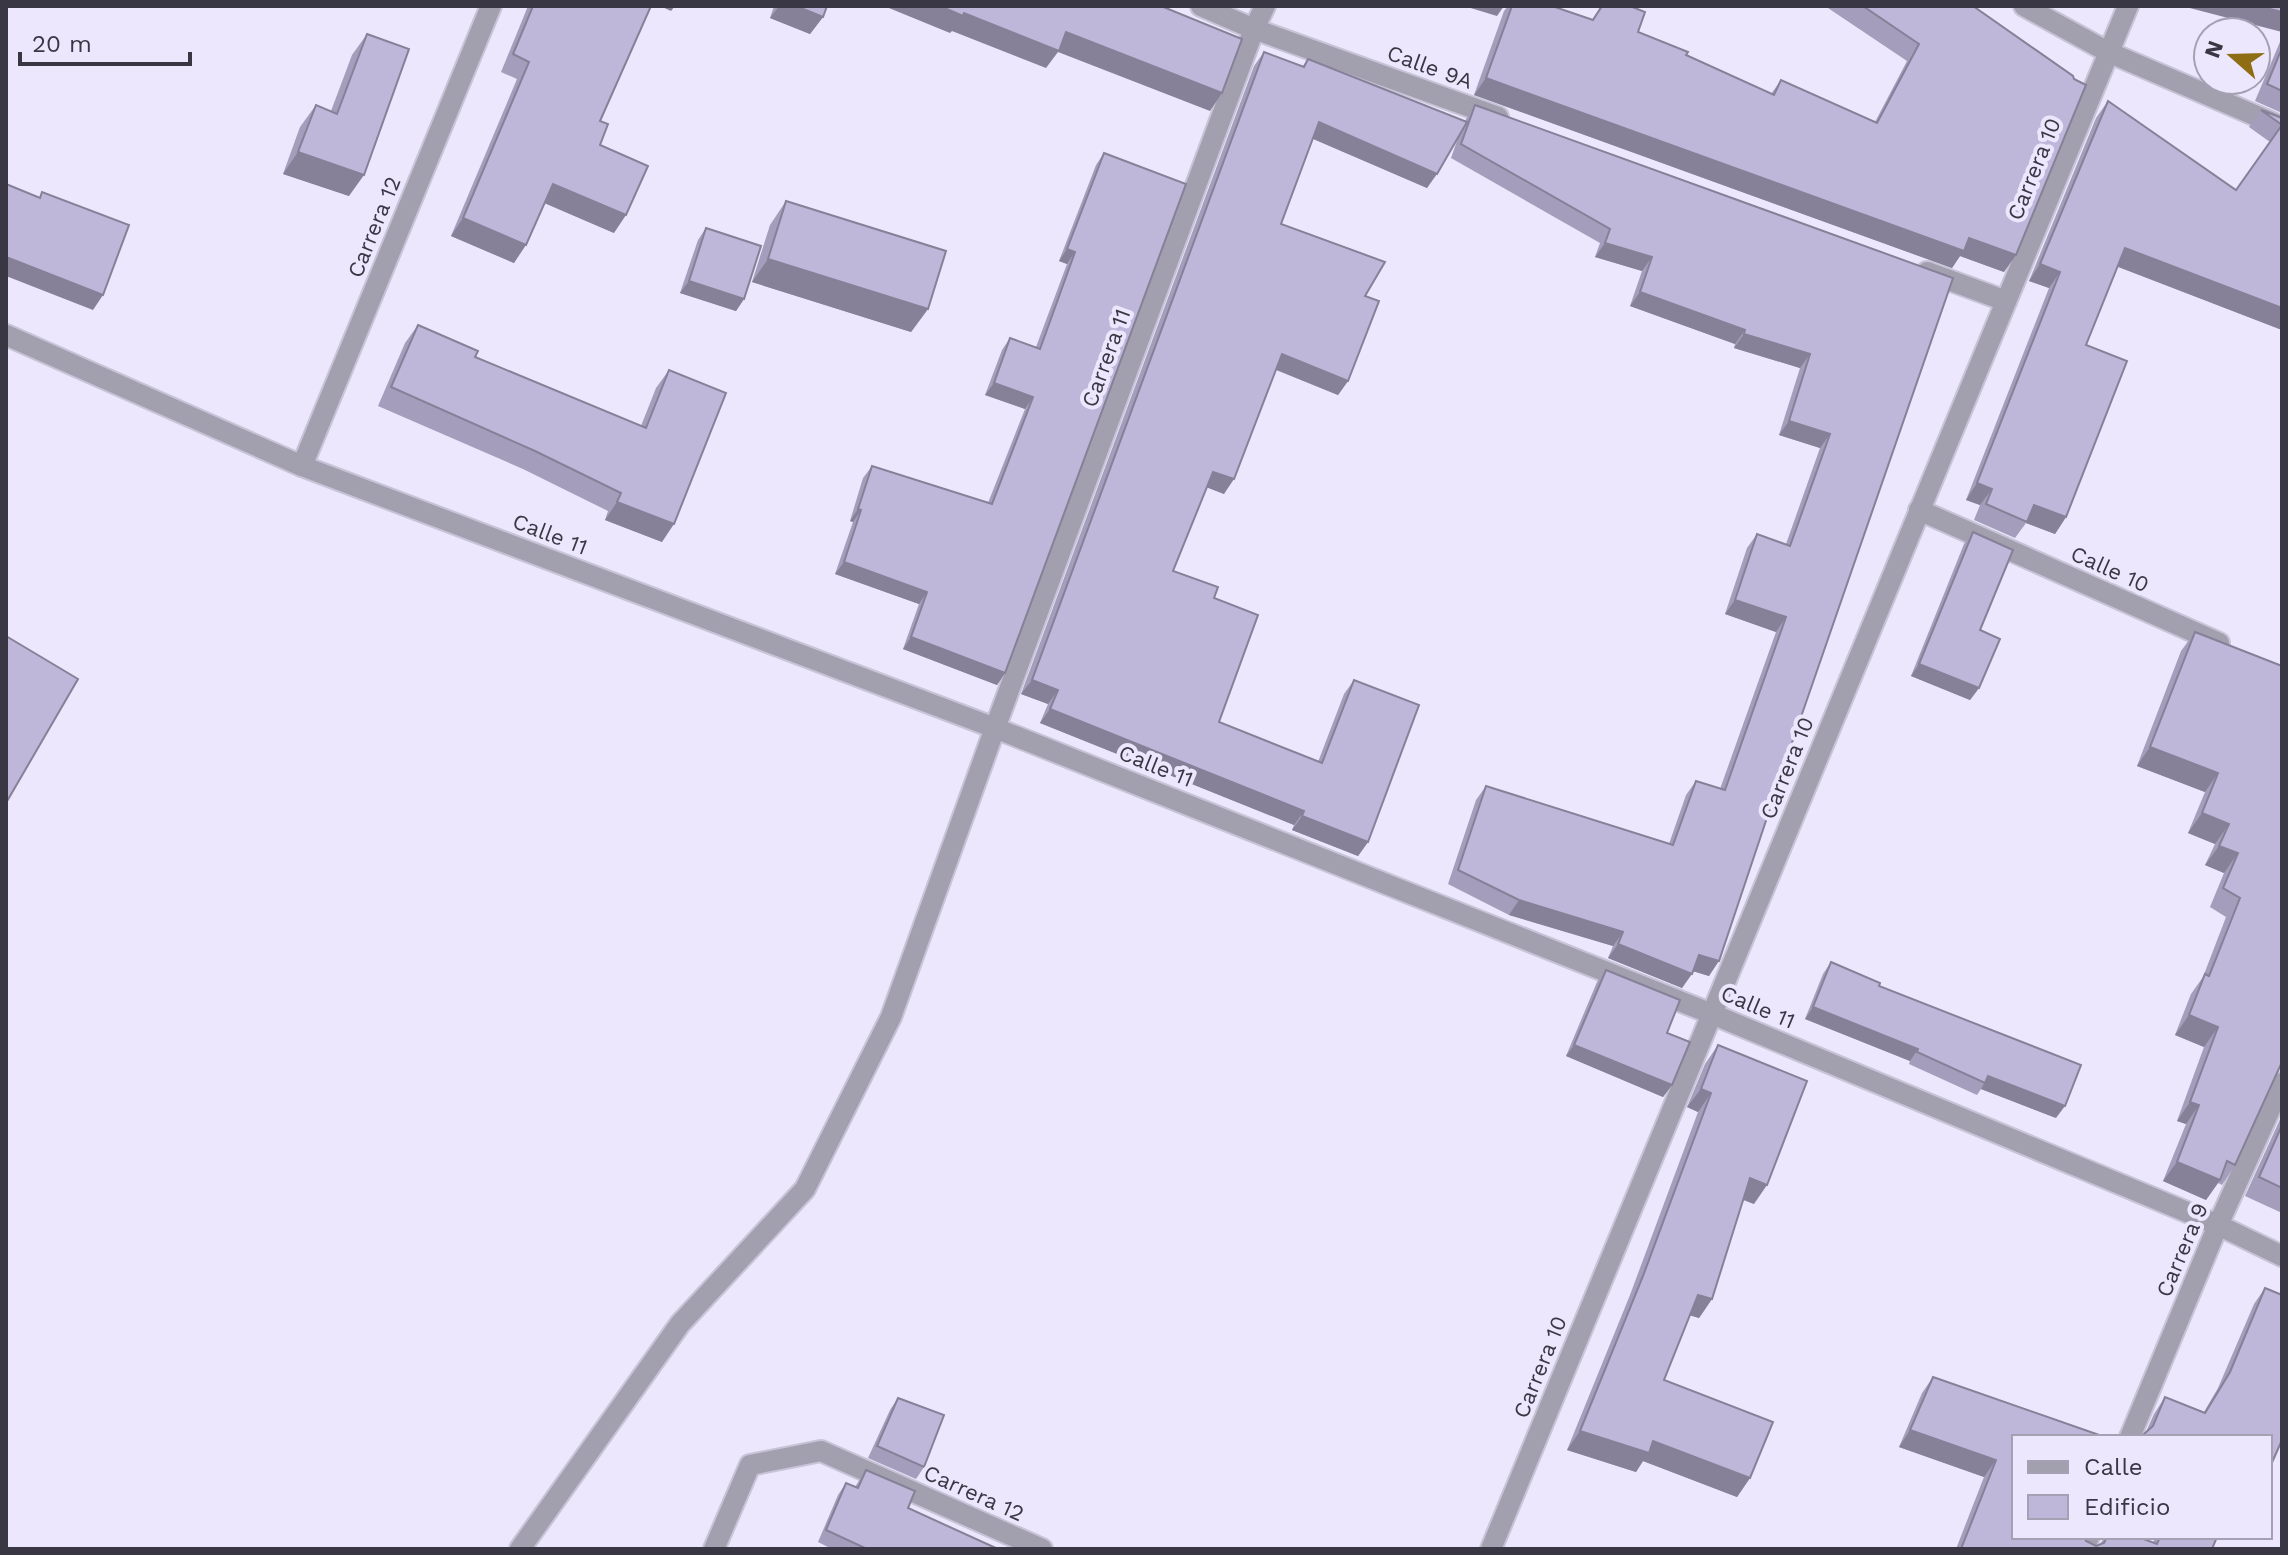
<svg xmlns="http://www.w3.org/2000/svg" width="2288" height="1555" font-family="'Work Sans',sans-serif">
  <rect width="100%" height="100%" fill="#ece7fd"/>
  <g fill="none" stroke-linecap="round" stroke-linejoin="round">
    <defs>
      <g id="minor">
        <polyline points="1201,6 1254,29 1498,117"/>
        <polyline points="2024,6 2108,52 2282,127"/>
        <polyline points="1927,272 2006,301"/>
        <polyline points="6,335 302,466 995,728 1712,1014 2218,1225 2282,1256"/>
        <polyline points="302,466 491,6"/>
        <polyline points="1919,510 2219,643"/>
        <polyline points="2130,1437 2218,1225 2282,1083"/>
        <polyline points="520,1549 680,1324 805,1189 891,1017 995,728 1254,29 1265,6"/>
        <polyline points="714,1549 750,1465 821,1451 1042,1549"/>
        <polyline points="1491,1549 2128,6"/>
        <polyline points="2084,1549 2089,1537"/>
      </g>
    </defs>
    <!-- minor casing -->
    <use href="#minor" stroke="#c8c4d8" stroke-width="24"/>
    <!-- minor -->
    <use href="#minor" stroke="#a29fae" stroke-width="20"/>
  </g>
  <!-- wall -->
  <g fill="#a49dbb">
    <polygon points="528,6 651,6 600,121 600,145 614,233 544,203 514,263 451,236 517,79 501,72"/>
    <polygon points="774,6 827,6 823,17 810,34 770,18"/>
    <polygon points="1508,6 1552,6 1592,20 1601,6 1630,6 1638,32 1686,55 1771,94 1781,80 1875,122 1907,61 1825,6 1973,6 2004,272 1960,256 1952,268 1474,95 1504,11"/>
    <polygon points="367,34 349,196 283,174 300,127 316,105 331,111 352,55"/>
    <polygon points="2282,37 2282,113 2255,101"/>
    <polygon points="1264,52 1302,67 1308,59 1465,121 1475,105 1953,278 1709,976 1693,971 1682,988 1608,958 1613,946 1509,915 1448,884 1476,800 1486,786 1669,844 1686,795 1696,781 1720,789 1776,632 1725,614 1747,548 1757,534 1786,544 1820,448 1779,435 1800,368 1734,348 1735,344 1630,306 1642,271 1595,257 1600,243 1451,158 1459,135 1427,188 1313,139 1281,224 1365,296 1348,381 1338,395 1276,370 1224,494 1207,487 1173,571 1214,598 1219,722 1318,762 1344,694 1354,680 1368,842 1358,856 1292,830 1294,825 1040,723 1048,704 1021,694 1254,66"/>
    <polygon points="2108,101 2236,190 2270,142 2249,127 2261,110 2282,118 2282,330 2117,266 2086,345 2066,517 2055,534 2026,523 2015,538 1974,520 1980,505 1966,500 2049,288 2029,281 2096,118"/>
    <polygon points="1104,153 1005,673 997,685 903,649 919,604 835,574 853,522 850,521 863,478 872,466 988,503 1025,409 985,395 1002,350 1010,338 1036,347 1067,264 1059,261 1096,165"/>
    <polygon points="786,201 928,309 911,332 752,282 770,225"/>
    <polygon points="706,228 744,299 736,311 680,293 698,240"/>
    <polygon points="418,325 475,357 641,426 656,388 669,370 662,542 605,520 608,511 523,469 378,406 405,343"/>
    <polygon points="1973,532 1980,630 1979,688 1970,700 1911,676 1964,544"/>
    <polygon points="2195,632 2278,1072 2235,1165 2222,1185 2218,1183 2206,1200 2163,1181 2186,1124 2177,1121 2204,1047 2175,1035 2191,994 2203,977 2226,917 2210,907 2224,873 2205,865 2215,844 2188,833 2205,792 2137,766 2181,651"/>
    <polygon points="1831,962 1879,986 2056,1118 1981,1089 1977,1095 1909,1064 1910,1061 1805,1019 1823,974"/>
    <polygon points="1606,970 1672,1085 1663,1097 1566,1056 1597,982"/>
    <polygon points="1718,1045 1754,1204 1743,1200 1712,1299 1699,1318 1690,1315 1664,1380 1750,1478 1737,1497 1643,1461 1636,1472 1567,1450 1630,1295 1698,1112 1687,1107 1705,1064"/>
    <polygon points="2282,1115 2282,1213 2245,1196"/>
    <polygon points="2265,1288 2282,1295 2282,1442 2270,1437 2141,1437 2146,1432 2154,1414 2165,1397 2204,1412 2218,1388 2254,1304"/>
    <polygon points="1933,1377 2014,1437 2086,1541 2096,1546 2100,1544 2105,1537 2138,1537 2153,1543 2155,1537 2217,1537 2212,1549 1956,1549 1984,1477 1899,1447 1922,1393"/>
    <polygon points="898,1398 924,1467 916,1479 868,1458 890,1410"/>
    <polygon points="866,1470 908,1508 998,1549 832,1549 818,1542 838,1495 846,1483 855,1487"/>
  </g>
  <!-- shaded-wall -->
  <g fill="#868098">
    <polygon points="660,6 675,6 671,11"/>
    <polygon points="779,6 796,6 823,17 810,34 770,18"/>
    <polygon points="884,6 940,6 964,13 1066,32 1222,93 1210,111 1058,52 1046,68 952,31 950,33"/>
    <polygon points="1464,6 1504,6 1497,16"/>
    <polygon points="2182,6 2258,6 2282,12 2282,32"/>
    <polygon points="1486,78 1969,238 2016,255 2004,272 1960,256 1952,268 1474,95"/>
    <polygon points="1319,122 1437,174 1427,188 1309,137"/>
    <polygon points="298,152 364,175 349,196 283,174"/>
    <polygon points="553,184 626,215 614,233 540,201"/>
    <polygon points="463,218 526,245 514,263 451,236"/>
    <polygon points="1605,243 1652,257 1642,271 1595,257"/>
    <polygon points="2125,248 2282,308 2282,330 2113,265"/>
    <polygon points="1067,249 1075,252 1067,264 1059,261"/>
    <polygon points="6,257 103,295 93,310 6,276"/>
    <polygon points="768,259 928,309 911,332 752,282"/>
    <polygon points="2040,264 2060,272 2049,288 2029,281"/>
    <polygon points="689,281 744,299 736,311 680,293"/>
    <polygon points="1640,292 1745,330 1735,344 1630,306"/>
    <polygon points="1744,334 1810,354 1800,368 1734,348"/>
    <polygon points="1282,354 1348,381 1338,395 1272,368"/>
    <polygon points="994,383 1033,397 1025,409 985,395"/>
    <polygon points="1789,421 1830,434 1820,448 1779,435"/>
    <polygon points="1213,472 1234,479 1224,494 1203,486"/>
    <polygon points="1977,483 1992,489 1980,505 1966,500"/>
    <polygon points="617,502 674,524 662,542 605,520"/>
    <polygon points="2034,505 2066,517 2055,534 2026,523"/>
    <polygon points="858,509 861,510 853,522 850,521"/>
    <polygon points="844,562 927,592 919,604 835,574"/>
    <polygon points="1735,600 1786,617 1776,632 1725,614"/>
    <polygon points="911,637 1005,673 997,685 903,649"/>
    <polygon points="1919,664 1979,688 1970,700 1911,676"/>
    <polygon points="1032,680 1058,690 1048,704 1021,694"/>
    <polygon points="1050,709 1304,811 1294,825 1040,723"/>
    <polygon points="2150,747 2218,773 2205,792 2137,766"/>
    <polygon points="2202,813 2229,824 2215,844 2188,833"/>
    <polygon points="1302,816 1368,842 1358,856 1292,830"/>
    <polygon points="2219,846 2238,853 2224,873 2205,865"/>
    <polygon points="1519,900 1623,932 1613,946 1509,915"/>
    <polygon points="1618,944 1692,974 1682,988 1608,958"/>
    <polygon points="1699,955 1719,961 1709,976 1689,970"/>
    <polygon points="1813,1007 1918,1049 1910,1061 1805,1019"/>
    <polygon points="2189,1015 2218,1027 2204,1047 2175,1035"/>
    <polygon points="1574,1045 1672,1085 1663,1097 1566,1056"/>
    <polygon points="1988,1076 2065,1106 2056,1118 1981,1089"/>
    <polygon points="1701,1089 1711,1093 1698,1112 1687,1107"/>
    <polygon points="2190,1102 2199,1105 2186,1124 2177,1121"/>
    <polygon points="2177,1162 2220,1180 2206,1200 2163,1181"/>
    <polygon points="1750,1178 1767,1185 1754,1204 1737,1197"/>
    <polygon points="1698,1295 1712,1299 1699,1318 1685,1314"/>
    <polygon points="1910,1430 1996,1460 1984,1477 1899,1447"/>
    <polygon points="1580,1431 1653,1441 1750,1478 1737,1497 1643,1461 1636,1472 1567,1450"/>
  </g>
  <!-- building -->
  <g fill="#bfb7d9" stroke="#868098" stroke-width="2">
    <polygon points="533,6 651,6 600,121 608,124 600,145 648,166 626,215 553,184 526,245 463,218 529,62 513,54"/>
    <polygon points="796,6 827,6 823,17"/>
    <polygon points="940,6 1161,6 1242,39 1222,93 1066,32 1059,51 964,13 963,16"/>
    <polygon points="1512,6 1552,6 1593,20 1602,6 1630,6 1645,12 1638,32 1688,52 1686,55 1774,95 1781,80 1877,123 1919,44 1863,6 1973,6 2073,76 2074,79 2086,85 2016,255 1969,238 1964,251 1486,78"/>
    <polygon points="2258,6 2282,6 2282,12"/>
    <polygon points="367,34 409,49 364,175 298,152 316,105 337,114"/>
    <polygon points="2282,48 2282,91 2267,84"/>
    <polygon points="1264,52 1304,67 1308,59 1467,122 1437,174 1319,122 1281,224 1385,262 1365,296 1379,301 1348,381 1282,354 1234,479 1213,472 1173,571 1218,587 1214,598 1258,615 1219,722 1322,763 1354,680 1419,705 1368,842 1302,816 1304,811 1050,709 1058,690 1032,680"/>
    <polygon points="2108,101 2236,190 2282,125 2261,110 2282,118 2282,308 2125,248 2086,345 2127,361 2066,517 2034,505 2027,522 1986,504 1992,489 1977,483 2060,272 2040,264"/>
    <polygon points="1475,105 1953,278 1793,740 1719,961 1699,955 1692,974 1618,944 1623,932 1519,900 1458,870 1486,786 1673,845 1696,781 1725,790 1786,617 1735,600 1757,534 1790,546 1830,434 1789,421 1810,354 1744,334 1745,330 1640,292 1652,257 1605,243 1610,229 1461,144"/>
    <polygon points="1104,153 1186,184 1005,673 911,637 927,592 844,562 861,510 858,509 872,466 992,504 1033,397 994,383 1010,338 1040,349 1075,252 1067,249"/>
    <polygon points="6,184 40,198 42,192 129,225 103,295 6,257"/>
    <polygon points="786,201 946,251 928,309 768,259"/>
    <polygon points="706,228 761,246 744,299 689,281"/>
    <polygon points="418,325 478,351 475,357 646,428 669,370 726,393 674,524 617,502 621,493 535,451 391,387"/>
    <polygon points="1973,532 2013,550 1980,630 2000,639 1979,688 1919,664"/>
    <polygon points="2195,632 2282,666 2282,1062 2235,1165 2227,1161 2220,1180 2177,1162 2199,1105 2190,1102 2218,1027 2189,1015 2205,974 2209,976 2240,898 2223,888 2238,853 2219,846 2229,824 2202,813 2218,773 2150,747"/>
    <polygon points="6,636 78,679 6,803"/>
    <polygon points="1831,962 1880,983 1879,986 2081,1065 2065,1106 1988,1076 1985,1083 1917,1052 1918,1049 1813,1007"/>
    <polygon points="1606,970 1680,1000 1667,1033 1690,1042 1672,1085 1574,1045"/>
    <polygon points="1718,1045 1807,1081 1767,1185 1750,1178 1712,1299 1698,1295 1664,1380 1773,1422 1750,1478 1653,1441 1649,1453 1580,1431 1643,1276 1711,1093 1701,1089"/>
    <polygon points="2282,1125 2282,1188 2259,1177"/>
    <polygon points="2265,1288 2282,1295 2282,1440 2270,1467 2270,1437 2142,1437 2144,1434 2153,1426 2165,1397 2205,1413 2230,1372"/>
    <polygon points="1933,1377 2102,1436 2014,1437 2014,1537 2084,1537 2086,1541 2096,1546 2104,1543 2107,1537 2138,1537 2157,1544 2160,1537 2217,1537 2212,1549 1961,1549 1996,1460 1910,1430"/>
    <polygon points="898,1398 944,1415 924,1467 877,1446"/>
    <polygon points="866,1470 915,1491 908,1508 998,1549 867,1549 826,1530 846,1483 858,1488"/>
  </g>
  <g text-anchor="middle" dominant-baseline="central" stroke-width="8" stroke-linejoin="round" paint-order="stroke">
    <!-- street labels -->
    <g font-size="22" fill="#3a3745" stroke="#ece7fd">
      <text transform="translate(1430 67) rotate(20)">Calle 9A</text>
      <text transform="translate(2034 169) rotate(-68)">Carrera 10</text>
      <text transform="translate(374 227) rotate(-68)">Carrera 12</text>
      <text transform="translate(1106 358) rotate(-70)">Carrera 11</text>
      <text transform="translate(550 534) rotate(21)">Calle 11</text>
      <text transform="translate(2110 569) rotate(24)">Calle 10</text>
      <text transform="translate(1156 766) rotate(22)">Calle 11</text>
      <text transform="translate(1787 768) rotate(-68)">Carrera 10</text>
      <text transform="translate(1758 1007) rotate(23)">Calle 11</text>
      <text transform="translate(2182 1250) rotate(-67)">Carrera 9</text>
      <text transform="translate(1540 1367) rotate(-68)">Carrera 10</text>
      <text transform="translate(974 1493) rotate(24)">Carrera 12</text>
    </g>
  </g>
  <!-- border -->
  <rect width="2288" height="1555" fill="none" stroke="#3a3745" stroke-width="16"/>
  <!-- legend -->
  <rect x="2012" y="1435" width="260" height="104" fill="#ece7fd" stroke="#a5a1b3" stroke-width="2"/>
  <rect x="2028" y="1461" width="40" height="12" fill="#a29fae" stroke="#a5a1b3" stroke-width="2"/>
  <text x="2084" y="1475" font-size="24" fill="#3a3745">Calle</text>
  <rect x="2028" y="1495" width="40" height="24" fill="#bfb7d9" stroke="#a5a1b3" stroke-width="2"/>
  <text x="2084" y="1515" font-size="24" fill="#3a3745">Edificio</text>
  <!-- north arrow -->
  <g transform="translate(2232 56) rotate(290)"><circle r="38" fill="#ece7fd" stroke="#a5a1b3" stroke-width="2"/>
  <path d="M0-6L14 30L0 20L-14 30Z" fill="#8f6d12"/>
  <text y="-12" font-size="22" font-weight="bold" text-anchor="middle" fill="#3a3745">N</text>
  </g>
  <!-- scale -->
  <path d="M20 52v12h170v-12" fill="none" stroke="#3a3745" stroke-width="4"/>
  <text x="32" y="52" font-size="24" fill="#3a3745" stroke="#ece7fd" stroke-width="6" paint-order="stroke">20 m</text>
</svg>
